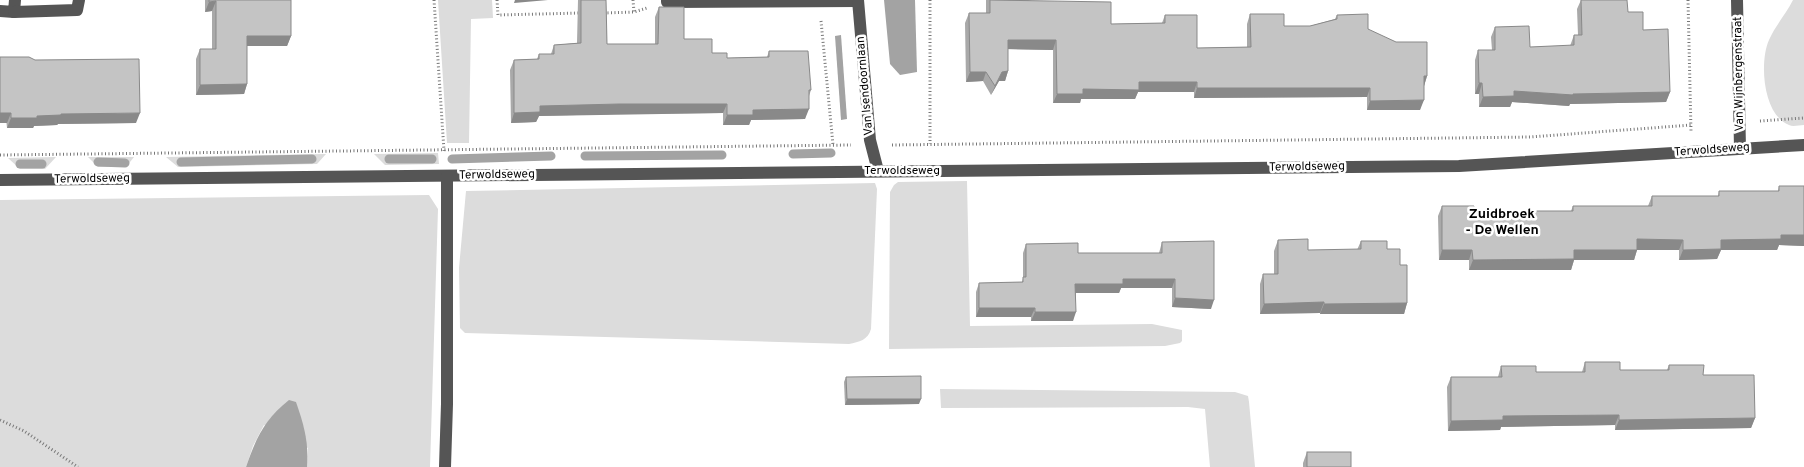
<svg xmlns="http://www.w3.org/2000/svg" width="1804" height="467" font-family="Overpass,sans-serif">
  <rect width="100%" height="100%" fill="#fff"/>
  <!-- green -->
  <g fill="#dcdcdc">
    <polygon points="438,0 492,0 493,18 471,19 469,143 447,143"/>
    <path d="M1793,0H1804V125C1799,125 1793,127 1789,125C1763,115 1759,62 1769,40C1775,26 1786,14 1793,0Z"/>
    <polygon points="438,153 439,164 385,165 374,154"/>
    <polygon points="326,154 317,164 178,167 166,157"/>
    <polygon points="56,157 45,169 20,169 8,158"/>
    <polygon points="88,157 134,157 126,167 98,167"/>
    <polygon points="967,181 970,326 1152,324 1182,330 1182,341 1180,343 1165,346 889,349 890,192 894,185 898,182"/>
    <path d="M875,183L877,189L871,329C868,340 859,342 849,344L465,333L460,328L459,268L466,191Z"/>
    <polygon points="429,195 438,209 430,467 307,467 308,448 264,425 253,446 246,467 0,467 0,200"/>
    <polygon points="940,389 1235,392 1248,396 1249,402 1255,467 1210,467 1205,409 1188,407 941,408"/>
  </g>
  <!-- water -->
  <g fill="#a3a3a3">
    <polygon points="884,0 915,0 917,72 900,75 890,64"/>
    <polygon points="841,35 847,119 841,120 835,36"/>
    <path d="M289,400L296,402C304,425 309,443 307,467H246C256,438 264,420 289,400Z"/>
  </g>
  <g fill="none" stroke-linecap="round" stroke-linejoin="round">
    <!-- stream -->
    <g stroke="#a3a3a3" stroke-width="9">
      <polyline points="793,154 831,153"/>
      <polyline points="585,156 722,155"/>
      <polyline points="389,159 432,159"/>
      <polyline points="452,159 551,156"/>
      <polyline points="98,162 125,163"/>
      <polyline points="181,162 312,159"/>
      <polyline points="20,164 42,164"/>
    </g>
    <!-- path -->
    <g stroke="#777" stroke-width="3" stroke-dasharray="1 2.5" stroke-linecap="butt">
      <polyline points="434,0 444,151"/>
      <polyline points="497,0 498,15 580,13"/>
      <polyline points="633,0 634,12"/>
      <polyline points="930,0 930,144"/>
      <polyline points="1688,0 1691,132"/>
      <polyline points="604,13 634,12 647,8"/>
      <polyline points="821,21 833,145"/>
      <polyline points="1760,121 1804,118"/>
      <polyline points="892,145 1530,137 1691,125"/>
      <polyline points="0,155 851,145"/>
      <polyline points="0,420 24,431 78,467"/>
    </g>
    <!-- minor -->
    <g stroke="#555" stroke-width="12">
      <polyline points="667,0 667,2 858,1"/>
      <polyline points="858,0 870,140 878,171"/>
      <polyline points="1737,0 1740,148"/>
      <polyline points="0,11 14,12 15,0"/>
      <polyline points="14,12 77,10 79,0"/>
      <polyline points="0,180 1459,166 1804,145"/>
      <polyline points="445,467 447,404 447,176"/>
    </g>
  </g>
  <!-- wall -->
  <g fill="#a9a9a9">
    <polygon points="205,0 291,0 291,36 287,46 247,46 247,84 244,94 196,95 196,59 200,49 212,49 212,11 205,12"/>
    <polygon points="578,0 606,0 607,44 655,44 655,17 659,7 684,39 712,53 727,58 767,57 769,51 811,90 809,96 805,119 751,120 749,125 723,125 723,113 615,114 539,116 536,122 511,123 510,70 514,60 537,59 539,54 551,54 554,45 577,43"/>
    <polygon points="986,0 1028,0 1111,24 1162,23 1165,15 1197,48 1247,47 1247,24 1250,14 1284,26 1310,26 1335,19 1337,15 1368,29 1427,76 1424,86 1420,110 1367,110 1367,97 1194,98 1194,92 1138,92 1135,99 1081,99 1080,103 1053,103 1053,50 1008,49 1008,71 1005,81 999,81 991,95 983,81 966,82 965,23 969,13 986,13"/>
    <polygon points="1581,0 1628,12 1643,30 1670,92 1666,102 1570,104 1569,106 1512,102 1510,107 1479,107 1479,94 1475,94 1475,60 1478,50 1492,50 1491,37 1495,27 1530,47 1570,46 1574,35 1578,35 1577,9"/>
    <polygon points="0,57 136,123 58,124 57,125 34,126 33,128 7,128"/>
    <polygon points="1779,186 1804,186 1804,246 1779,245 1777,250 1721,250 1717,259 1679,260 1679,250 1637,250 1634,260 1574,260 1571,270 1469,270 1469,260 1439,260 1438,216 1442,206 1474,211 1571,211 1573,206 1648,206 1652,196 1718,196 1719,191 1778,191"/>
    <polygon points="1278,240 1308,250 1357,250 1361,241 1387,249 1400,265 1407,303 1404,314 1320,314 1320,313 1260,314 1260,284 1263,274 1274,274 1274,251"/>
    <polygon points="1162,242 1211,309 1172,307 1172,288 1121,288 1119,293 1076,293 1073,321 1031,321 1031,317 976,317 976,292 979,283 1022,282 1023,278 1023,253 1026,244 1078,253 1159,253"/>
    <polygon points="1585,362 1620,370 1667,370 1669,365 1703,375 1755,418 1751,428 1615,430 1615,425 1501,427 1500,430 1448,431 1447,387 1451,377 1498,377 1501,366 1536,372 1582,372"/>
    <polygon points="846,377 919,404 845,405 844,382"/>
    <polygon points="1307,452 1351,467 1303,467 1303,463"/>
  </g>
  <!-- shaded-wall -->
  <g fill="#898989">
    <polygon points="515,0 548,0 514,3"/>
    <polygon points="216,1 212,11 205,12 209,2"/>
    <polygon points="247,36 291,36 287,46 243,46"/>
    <polygon points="1008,40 1056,40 1053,50 1004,49"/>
    <polygon points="1008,71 1005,81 999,81 991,95 995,86 1002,72"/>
    <polygon points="970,72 986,72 983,81 966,82"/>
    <polygon points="1424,76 1427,76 1424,86"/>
    <polygon points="1139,82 1197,82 1194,92 1138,92 1135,99 1081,99 1080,103 1053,103 1057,94 1083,89"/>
    <polygon points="1479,83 1482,83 1479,94 1475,94"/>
    <polygon points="247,84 244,94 196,95 200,85"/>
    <polygon points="1197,88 1370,88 1367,97 1194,98"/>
    <polygon points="1514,91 1573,94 1670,92 1666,102 1570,104 1569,106 1512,102 1510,107 1479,107 1483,97"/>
    <polygon points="1424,100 1420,110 1367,110 1370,101"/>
    <polygon points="619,104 727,104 723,113 539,116 536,122 511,123 514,113 540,106"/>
    <polygon points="809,109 805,119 751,120 749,125 723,125 727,115 753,110"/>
    <polygon points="0,113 11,113 7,123 0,123"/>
    <polygon points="140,113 136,123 58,124 57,125 34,126 33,128 7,128 11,118 61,114"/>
    <polygon points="1781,235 1804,235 1804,246 1779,245 1777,250 1721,250 1717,259 1679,260 1683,250 1721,240"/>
    <polygon points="1637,239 1683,240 1679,250 1634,250"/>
    <polygon points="1442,250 1472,250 1469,260 1439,260"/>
    <polygon points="1574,250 1637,250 1634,260 1574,260 1571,270 1469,270 1473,260"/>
    <polygon points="1123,279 1175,279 1172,288 1121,288 1119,293 1072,293 1075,284"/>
    <polygon points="1175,298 1214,300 1211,309 1172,307"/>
    <polygon points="1324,302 1320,313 1260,314 1264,304"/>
    <polygon points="1407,303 1404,314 1320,314 1324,304"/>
    <polygon points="979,308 1035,308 1031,317 976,317"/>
    <polygon points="1035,312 1076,312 1073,321 1031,321"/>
    <polygon points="847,399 921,399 919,404 845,405"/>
    <polygon points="1619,415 1615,425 1501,427 1500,430 1448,431 1451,421 1503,416"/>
    <polygon points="1755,418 1751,428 1615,430 1619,420"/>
  </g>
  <!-- building -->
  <g fill="#c4c4c4" stroke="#898989">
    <polygon points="209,0 291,0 291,36 247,36 247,84 200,85 200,49 216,49 216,1 209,2"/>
    <polygon points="581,0 606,0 607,44 658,44 659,7 684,7 684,39 712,39 712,53 727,53 727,58 769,57 769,51 808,51 811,90 809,90 809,109 753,110 753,115 727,115 727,104 619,104 540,106 540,112 514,113 514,60 539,59 539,54 554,54 554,45 581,43"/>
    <polygon points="990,0 1111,2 1111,24 1165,23 1165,15 1197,15 1197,48 1251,47 1250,14 1284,14 1284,26 1310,26 1337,19 1337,15 1368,14 1368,29 1396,42 1427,42 1427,76 1424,76 1424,100 1370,101 1370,88 1197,88 1197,82 1139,82 1139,90 1083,89 1083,94 1057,94 1056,40 1008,40 1008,71 1002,72 995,86 986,72 970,72 969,13 990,13"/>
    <polygon points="1581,0 1627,0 1628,12 1643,12 1643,30 1668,29 1670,92 1573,94 1573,95 1514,91 1514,96 1483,97 1482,83 1479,83 1478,50 1495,50 1495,27 1529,26 1530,47 1574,45 1574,35 1582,35"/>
    <polygon points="0,57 29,57 35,60 139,59 140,113 61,114 61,115 37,116 37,118 11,118 11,113 0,113"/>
    <polygon points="1779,186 1804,186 1804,235 1781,235 1781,239 1721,240 1721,249 1683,250 1683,240 1637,239 1637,250 1574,250 1574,259 1473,260 1472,250 1442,250 1442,206 1474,206 1474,211 1573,211 1573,206 1652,206 1652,196 1719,196 1719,191 1779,191"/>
    <polygon points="1308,239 1308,250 1361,249 1361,241 1387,241 1387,249 1400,249 1400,265 1407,265 1407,303 1324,304 1324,302 1264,304 1263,274 1278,274 1278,240"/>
    <polygon points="1214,241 1214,300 1175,298 1175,279 1123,279 1123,284 1075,284 1076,312 1035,312 1035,308 979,308 979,283 1023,282 1023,277 1026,277 1026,244 1078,243 1078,253 1162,253 1162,242"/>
    <polygon points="1585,362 1620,362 1620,370 1669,370 1669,365 1704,365 1703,375 1754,375 1755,418 1619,420 1619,415 1503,416 1503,420 1451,421 1451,377 1502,377 1501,366 1536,366 1536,372 1585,372"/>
    <polygon points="921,376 921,399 847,399 846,377"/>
    <rect x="1307" y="452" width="44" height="15"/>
  </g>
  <g text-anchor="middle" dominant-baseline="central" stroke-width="5" stroke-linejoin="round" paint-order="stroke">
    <!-- street labels -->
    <g font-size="12" fill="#000" stroke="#fff">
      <text transform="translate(1739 74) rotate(-91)">Van Wijnbergenstraat</text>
      <text transform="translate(865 86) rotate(-95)">Van Isendoornlaan</text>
      <text transform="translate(1712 150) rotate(-4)">Terwoldseweg</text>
      <text transform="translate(1307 167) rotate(-1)">Terwoldseweg</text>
      <text x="902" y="171">Terwoldseweg</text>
      <text transform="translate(497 175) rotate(-1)">Terwoldseweg</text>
      <text transform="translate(92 179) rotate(-1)">Terwoldseweg</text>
    </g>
    <!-- neighbourhood labels -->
    <g font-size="14" font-weight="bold" fill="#000" stroke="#fff">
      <text x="1502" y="214">Zuidbroek<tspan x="1502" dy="16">- De Wellen</tspan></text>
    </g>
  </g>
</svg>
